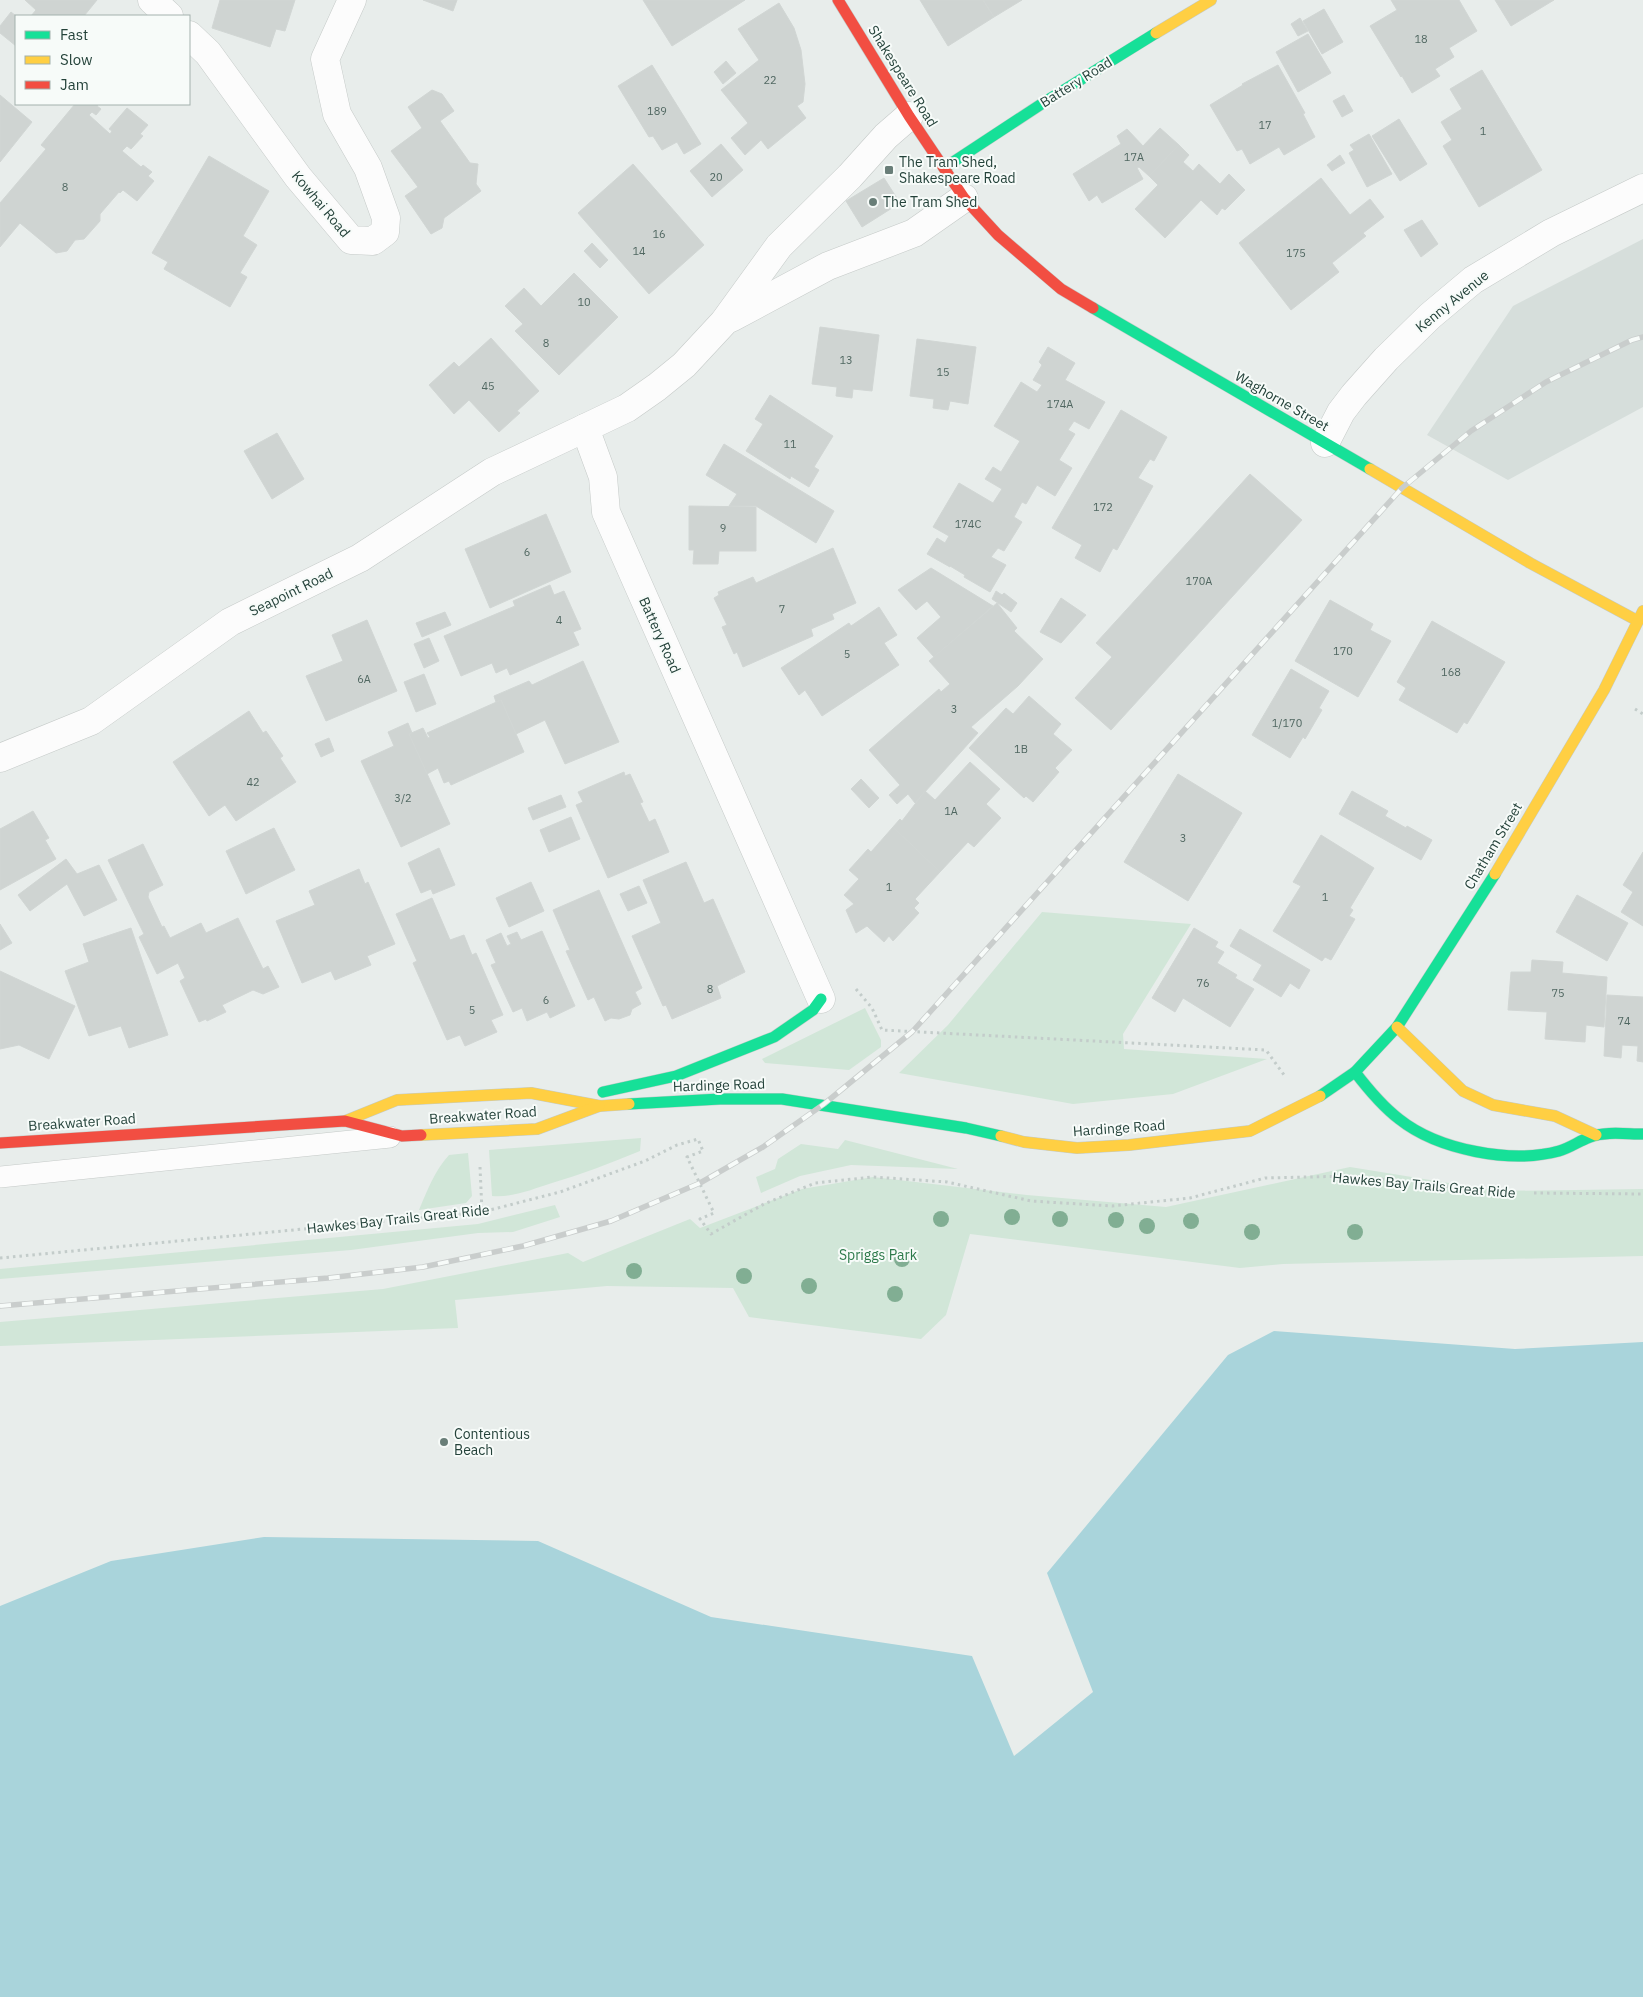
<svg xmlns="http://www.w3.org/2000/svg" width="1643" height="1997" font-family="'IBM Plex Sans',sans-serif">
  <rect width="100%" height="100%" fill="#e8edeb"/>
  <!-- built -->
  <polygon fill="#d6dedb" points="1643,239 1643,407 1508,480 1427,435 1513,306"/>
  <!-- green -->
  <g fill="#d1e6d8">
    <polygon points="1042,912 1191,924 1123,1034 1124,1049 1267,1059 1173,1094 1073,1104 899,1073 948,1025"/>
    <polygon points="865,1008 881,1040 881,1047 849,1070 765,1063 762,1059"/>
    <path d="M641,1138L640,1151C611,1163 582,1174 552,1183C533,1189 512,1198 492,1196L489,1150Z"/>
    <polygon points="845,1140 958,1169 851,1165 800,1176 761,1193 756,1177 775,1169 778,1159 801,1144 838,1149"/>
    <path d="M468,1153L472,1196L466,1203L419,1210C427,1191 435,1170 449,1155Z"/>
    <polygon points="1350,1167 1498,1191 1643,1189 1643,1256 1283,1264 1240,1268 970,1234 946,1315 921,1339 749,1317 733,1288 607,1286 455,1300 458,1328 0,1346 0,1322 383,1289 568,1253 583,1262 690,1219 700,1228 802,1189 873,1177 1027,1195 1166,1207"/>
    <polygon points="555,1205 560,1217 513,1232 478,1233 351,1250 0,1279 0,1269 478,1224"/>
  </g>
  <!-- water -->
  <polygon fill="#a9d4db" points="1274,1331 1515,1349 1643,1342 1643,1997 0,1997 0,1606 111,1561 264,1537 538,1541 711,1617 972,1656 1014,1756 1093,1692 1047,1573 1228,1355"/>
  <!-- building -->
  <g fill="#cfd4d2" stroke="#d1d6d4">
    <polygon points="25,0 97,0 84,16 31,16 36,10"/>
    <polygon points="220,0 295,0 285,31 276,29 270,47 212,28"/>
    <polygon points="423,0 457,0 453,11"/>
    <polygon points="643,0 745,0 672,46"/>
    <polygon points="920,0 983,0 994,17 948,46"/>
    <polygon points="983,0 1022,0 994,17"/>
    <polygon points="1391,0 1459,0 1477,31 1449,48 1454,57 1435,69 1440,76 1412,93 1402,76 1401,77 1370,26 1397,10"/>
    <polygon points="1495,0 1554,0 1511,26"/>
    <polygon points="779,3 794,28 801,50 805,84 803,102 797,106 806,118 768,149 761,140 745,155 731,138 748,123 721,90 759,60 738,29"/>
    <polygon points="1324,9 1343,42 1322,54 1303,21"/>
    <polygon points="11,12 16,16 16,46 0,33 0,26"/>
    <polygon points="1300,18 1308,31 1298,36 1291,24"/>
    <polygon points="1308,34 1331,73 1298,92 1276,52"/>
    <polygon points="726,61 736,73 723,84 714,72"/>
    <polygon points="652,65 701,144 684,154 677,142 662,150 653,136 649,137 618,86"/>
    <polygon points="1278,65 1305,113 1303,114 1315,137 1284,155 1279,147 1250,164 1242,149 1237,151 1210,105 1243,85 1242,84"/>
    <polygon points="1482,70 1542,170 1479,207 1443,146 1452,140 1441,122 1462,109 1450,89"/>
    <polygon points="432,90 442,94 454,111 440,121 470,163 478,164 476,184 481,191 444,218 442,228 431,234 405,196 418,187 391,151 422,128 408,107"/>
    <polygon points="0,95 32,122 0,162"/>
    <polygon points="1344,95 1353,111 1342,117 1333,101"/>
    <polygon points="75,104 99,104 97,106 101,109 96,115 92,112 89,115 110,134 112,131 109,129 127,108 148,125 140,134 143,136 131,149 127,146 122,151 141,167 143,165 152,172 148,176 154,181 137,201 123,190 120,193 119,192 100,214 100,221 84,239 75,240 67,251 56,253 20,223 0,247 0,203 46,149 41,145"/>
    <polygon points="1399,119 1427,164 1400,181 1372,136"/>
    <polygon points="1160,128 1179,145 1149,176 1139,167 1137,168 1143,179 1102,203 1097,195 1089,201 1073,174 1121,144 1117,136 1127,129 1143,146"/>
    <polygon points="1369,134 1392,174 1367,187 1349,153 1354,150 1350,145"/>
    <polygon points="721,144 743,170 712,197 690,171"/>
    <polygon points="1179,145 1189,155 1183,162 1193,171 1199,164 1220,184 1229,174 1245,190 1225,210 1222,208 1217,215 1201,200 1165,238 1135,209 1158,185 1149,176"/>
    <polygon points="1340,155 1345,163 1332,171 1327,165"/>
    <polygon points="209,156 269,191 243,236 257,245 240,273 247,277 230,307 164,269 168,262 152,253"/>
    <polygon points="633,164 704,245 649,294 578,213"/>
    <polygon points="884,178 900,203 862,227 846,201"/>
    <polygon points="1321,178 1350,215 1370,199 1384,217 1363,233 1366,236 1332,263 1339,272 1291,310 1239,243"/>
    <polygon points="1422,220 1438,244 1421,257 1404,230"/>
    <polygon points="592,243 608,260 600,268 584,251"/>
    <polygon points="574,273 618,317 559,375 515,331 523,324 505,306 524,288 541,306"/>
    <polygon points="820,327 879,335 872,391 853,389 852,398 836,396 837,387 812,384"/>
    <polygon points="491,338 539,391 517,411 520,413 499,432 469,400 454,414 429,385 454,362 459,367"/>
    <polygon points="917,339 976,347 968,404 950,401 948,410 933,408 934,399 910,396"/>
    <polygon points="1048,347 1075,363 1065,380 1105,402 1089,429 1074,421 1068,430 1075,434 1059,460 1072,468 1055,496 1037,485 1026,504 1022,502 1014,517 1022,522 1004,551 998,548 991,557 1006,565 990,592 964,577 965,575 950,566 950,567 927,554 937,538 945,543 949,536 933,527 959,483 993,503 1002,489 985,479 993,467 1001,472 1020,441 994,426 1021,382 1037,392 1042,385 1033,380 1042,365 1039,362"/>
    <polygon points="770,395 833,436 814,467 819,470 809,487 791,476 790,479 746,451 763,424 755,419"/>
    <polygon points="1121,410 1167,437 1154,461 1150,459 1138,478 1153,486 1117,550 1113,548 1100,572 1075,558 1082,545 1052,528"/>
    <polygon points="277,433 304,479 272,499 244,451"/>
    <polygon points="724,444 834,511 816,543 756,506 729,506 737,494 706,475"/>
    <polygon points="1250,474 1302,520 1111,730 1075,698 1112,657 1096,643"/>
    <polygon points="689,506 756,507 756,551 719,551 718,564 693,564 694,550 689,550"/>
    <polygon points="546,514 571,572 490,608 465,549"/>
    <polygon points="833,548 856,603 832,614 834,619 811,629 813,636 743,667 737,652 734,654 722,627 727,625 714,598 719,595 718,592 753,577 756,583"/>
    <polygon points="931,568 993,606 934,657 917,638 941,617 927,601 916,610 898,590"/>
    <polygon points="550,585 554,595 564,591 581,629 573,632 579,645 510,675 507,668 496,673 492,663 461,676 444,636 515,606 513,601"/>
    <polygon points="996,591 1002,595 1004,593 1017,603 1011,612 992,599"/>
    <polygon points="1061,598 1086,615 1061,643 1040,632"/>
    <polygon points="1330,600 1373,624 1370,630 1391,641 1358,697 1295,661"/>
    <polygon points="997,603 1017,628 1014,631 1043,659 1018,686 971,727 978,733 915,803 908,794 897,804 889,795 900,785 869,750 939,689 941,692 950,684 929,661"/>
    <polygon points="879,607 897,635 884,643 899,665 822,716 805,690 799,695 781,668 849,623 851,626"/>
    <polygon points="445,612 451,625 422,637 416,623"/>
    <polygon points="367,620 397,691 326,721 306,676 343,661 332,635"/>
    <polygon points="1432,621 1505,662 1467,724 1464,722 1457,733 1399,700 1406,688 1397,682"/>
    <polygon points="429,638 439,661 424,668 414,644"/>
    <polygon points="583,661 619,742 565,764 545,720 516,734 501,700 496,702 494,696 529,681 532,685"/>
    <polygon points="1291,669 1329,691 1319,708 1322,710 1305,739 1303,737 1290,758 1252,735"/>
    <polygon points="424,674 436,704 416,712 404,682"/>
    <polygon points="1029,696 1061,724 1053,734 1072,750 1055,768 1059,772 1033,802 1026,796 1024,798 969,748 1006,708 1013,714"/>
    <polygon points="501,700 524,752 451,785 449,781 444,783 438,768 427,774 409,734 423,728 428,738 430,737 427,733"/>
    <polygon points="249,711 263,733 266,731 283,756 280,758 296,782 236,821 225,805 209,816 173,762"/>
    <polygon points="408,723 412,733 409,734 450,824 401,847 361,761 394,746 388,732"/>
    <polygon points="329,738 334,751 321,757 315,744"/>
    <polygon points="970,762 1000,789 986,804 1001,818 974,847 968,842 940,872 893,827 900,819 902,821 925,791 935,800"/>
    <polygon points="624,772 625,776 630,774 643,802 640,803 649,822 655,819 669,852 608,878 576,805 583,802 578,792"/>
    <polygon points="1178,774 1242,813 1188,901 1124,862"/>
    <polygon points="861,779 879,798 869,808 851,789"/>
    <polygon points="1352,791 1388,811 1385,816 1406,828 1407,826 1432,840 1421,860 1339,814"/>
    <polygon points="561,795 566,807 533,820 528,808"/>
    <polygon points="33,811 49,838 45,840 56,859 0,890 0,829"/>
    <polygon points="571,817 580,839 549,852 540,830"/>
    <polygon points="893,827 940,872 915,899 919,903 914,908 919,913 893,941 889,936 884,942 867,926 856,933 846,910 854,904 844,895 859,879 849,870 868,849 871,852"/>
    <polygon points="274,828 295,870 246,894 226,851"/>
    <polygon points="1321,835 1374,868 1350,908 1353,910 1349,916 1355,919 1331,960 1325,957 1322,961 1273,931 1301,886 1293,882"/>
    <polygon points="143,844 163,885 149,892 148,897 162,927 164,926 170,938 201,923 206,933 238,918 263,969 268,966 279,987 263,994 253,990 222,1005 226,1012 207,1021 206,1019 199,1022 180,981 185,978 178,963 157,974 139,937 144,934 108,860"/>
    <polygon points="439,848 455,885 433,894 431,889 421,893 408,863"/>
    <polygon points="1643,852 1643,926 1621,912 1633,892 1623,885"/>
    <polygon points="66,859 77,874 99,865 117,900 84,916 67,884 30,911 18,895"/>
    <polygon points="686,862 704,903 713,899 745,972 717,986 721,998 672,1019 666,1005 663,1006 632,936 661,923 643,880"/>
    <polygon points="359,869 365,884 368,882 395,944 367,956 371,965 335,980 331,971 302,983 276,921 315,905 309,891"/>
    <polygon points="531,882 544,911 509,927 496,898"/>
    <polygon points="639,886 647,903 628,911 620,894"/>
    <polygon points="599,890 642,988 635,992 641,1004 632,1009 630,1015 619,1019 611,1018 605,1021 594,997 588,1000 566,951 570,950 553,910"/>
    <polygon points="1577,895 1628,923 1607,961 1556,932"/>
    <polygon points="432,898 450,940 464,935 472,955 476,953 503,1015 491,1020 497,1032 465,1046 460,1035 447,1040 413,963 417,961 396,914"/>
    <polygon points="0,924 12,943 0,950"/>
    <polygon points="131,928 168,1035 129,1048 121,1026 89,1036 65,971 89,962 83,944"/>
    <polygon points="1194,928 1218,942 1215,947 1224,952 1217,963 1237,975 1235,978 1254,989 1230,1027 1183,998 1175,1012 1152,998"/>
    <polygon points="1240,929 1310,970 1299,989 1290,983 1281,997 1253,980 1262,965 1230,946"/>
    <polygon points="542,931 575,1006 550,1018 547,1012 527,1021 522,1008 513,1012 491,965 496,963 486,940 501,933 507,946 511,944 507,936 517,932 521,940"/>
    <polygon points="1532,960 1563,962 1562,973 1607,977 1604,1027 1586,1025 1585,1042 1545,1039 1547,1012 1508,1010 1511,972 1531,972"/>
    <polygon points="0,971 75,1006 49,1059 19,1045 0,1049"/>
    <polygon points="1607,995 1643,997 1643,1062 1637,1061 1638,1046 1622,1045 1621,1058 1604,1056"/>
  </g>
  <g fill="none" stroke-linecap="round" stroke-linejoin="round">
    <defs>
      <polyline id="lane" points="0,1177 390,1137"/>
      <g id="street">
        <polyline points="152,0 169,16"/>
        <polyline points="189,35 208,53 298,177 351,240 373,241 385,232 386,218 368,168 337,114 325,59 352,0"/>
        <polyline points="731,318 828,266 914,233 964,198"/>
        <polyline points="1325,443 1341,412 1354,395 1386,359 1430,316 1473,280 1551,233 1643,188"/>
        <polyline points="0,758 91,721 230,622 360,558 492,472 585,428"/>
        <polyline points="821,999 606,512 603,477 585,428 627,408 657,387 684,365 724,322 779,246 850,176 886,136 909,116"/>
      </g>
      <g id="fast">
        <polyline points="944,168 1043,103 1156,33"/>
        <polyline points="1093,308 1370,469"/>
        <path d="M1355,1072C1368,1089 1382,1106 1399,1119C1438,1150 1511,1164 1559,1151C1570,1148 1579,1141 1590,1137C1606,1131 1626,1134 1643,1134"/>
        <polyline points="603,1092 676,1076 774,1037 813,1010 821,999"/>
        <polyline points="1320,1096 1355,1072 1397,1027 1495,874"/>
        <polyline points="629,1104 720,1099 782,1099 966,1128 1001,1136"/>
      </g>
      <g id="slow">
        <polyline points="1156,33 1211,0"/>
        <polyline points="1370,469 1530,563 1638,621"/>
        <polyline points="1495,874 1604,690 1643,611"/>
        <polyline points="1397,1027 1463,1091 1493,1105 1555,1116 1596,1135"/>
        <polyline points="345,1121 397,1100 531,1093 600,1106 629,1104"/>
        <polyline points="421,1135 537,1129 599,1106"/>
        <polyline points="1001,1136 1024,1142 1077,1148 1129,1145 1250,1131 1320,1096"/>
      </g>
      <g id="jam">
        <polyline points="838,0 909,116 964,198 998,235 1061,289 1093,308"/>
        <polyline points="0,1143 345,1121 402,1136 421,1135"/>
      </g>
    </defs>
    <!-- lane casing -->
    <use href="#lane" stroke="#c5cac8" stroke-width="22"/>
    <!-- street casing -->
    <use href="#street" stroke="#c5cac8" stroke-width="29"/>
    <!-- fast casing -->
    <use href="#fast" stroke="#c3cbc8" stroke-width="12"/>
    <!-- slow casing -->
    <use href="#slow" stroke="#c3cbc8" stroke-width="12"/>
    <!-- jam casing -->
    <use href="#jam" stroke="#c3cbc8" stroke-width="12"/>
    <!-- path -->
    <g stroke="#c3ccca" stroke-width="3" stroke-dasharray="2.5 4" stroke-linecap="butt">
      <polyline points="1635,709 1643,714"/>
      <polyline points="856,989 872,1008 882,1030 1266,1050 1284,1075"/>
      <polyline points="480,1167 482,1212"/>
      <polyline points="1534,1193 1643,1194"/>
      <polyline points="0,1258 482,1212 560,1192 645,1161 677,1145 698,1139 703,1151 687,1157 714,1213 700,1219 711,1234 764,1204 815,1183 873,1177 947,1182 1031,1201 1112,1206 1190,1198 1265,1178 1352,1176 1473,1189"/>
    </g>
    <!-- lane -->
    <use href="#lane" stroke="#fcfcfc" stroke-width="21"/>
    <!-- street -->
    <use href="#street" stroke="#fcfcfc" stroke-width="28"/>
    <!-- fast -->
    <use href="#fast" stroke="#16e098" stroke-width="11"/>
    <!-- slow -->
    <use href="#slow" stroke="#ffcf43" stroke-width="11"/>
    <!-- jam -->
    <use href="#jam" stroke="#f24e42" stroke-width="11"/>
    <defs>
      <polyline id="rail" points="0,1306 328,1278 423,1267 523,1246 611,1221 700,1183 763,1147 824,1104 912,1032 1402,488 1471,431 1546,382 1632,340 1643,337"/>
    </defs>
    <!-- rail casing -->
    <use href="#rail" stroke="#c9cdcc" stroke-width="5.5"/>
    <!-- rail -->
    <use href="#rail" stroke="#f7fbf9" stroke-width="4" stroke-dasharray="11" stroke-linecap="butt"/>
  </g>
  <!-- trees -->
  <g fill="#81ae93">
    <circle cx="1012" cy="1217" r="8"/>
    <circle cx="941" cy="1219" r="8"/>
    <circle cx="1060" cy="1219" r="8"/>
    <circle cx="1116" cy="1220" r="8"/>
    <circle cx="1191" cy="1221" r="8"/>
    <circle cx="1147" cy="1226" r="8"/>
    <circle cx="1252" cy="1232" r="8"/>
    <circle cx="1355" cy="1232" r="8"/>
    <circle cx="902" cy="1259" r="8"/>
    <circle cx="634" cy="1271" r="8"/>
    <circle cx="744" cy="1276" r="8"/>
    <circle cx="809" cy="1286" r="8"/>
    <circle cx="895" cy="1294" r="8"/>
  </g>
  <!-- markers -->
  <g fill="#697e78" stroke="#f7fbf9" stroke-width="2">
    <rect x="884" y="165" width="10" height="10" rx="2.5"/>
    <circle cx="873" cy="202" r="5"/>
    <circle cx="444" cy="1442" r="5"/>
  </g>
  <g text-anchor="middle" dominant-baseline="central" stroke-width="4" stroke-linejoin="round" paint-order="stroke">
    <!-- number labels -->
    <g font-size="11" fill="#506761">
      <text x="1421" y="39">18</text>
      <text x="770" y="80">22</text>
      <text x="657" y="111">189</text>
      <text x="1265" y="125">17</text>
      <text x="1483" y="131">1</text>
      <text x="1134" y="157">17A</text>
      <text x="716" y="177">20</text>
      <text x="65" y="187">8</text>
      <text x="659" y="234">16</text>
      <text x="639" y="251">14</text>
      <text x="1296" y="253">175</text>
      <text x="584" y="302">10</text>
      <text x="546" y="343">8</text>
      <text x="846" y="360">13</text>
      <text x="943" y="372">15</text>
      <text x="488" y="386">45</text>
      <text x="1060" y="404">174A</text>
      <text x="790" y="444">11</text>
      <text x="1103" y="507">172</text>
      <text x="968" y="524">174C</text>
      <text x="723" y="528">9</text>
      <text x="527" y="552">6</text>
      <text x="1199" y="581">170A</text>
      <text x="782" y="609">7</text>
      <text x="559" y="620">4</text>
      <text x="1343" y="651">170</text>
      <text x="847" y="654">5</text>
      <text x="1451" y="672">168</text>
      <text x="364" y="679">6A</text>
      <text x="954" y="709">3</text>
      <text x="1287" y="723">1/170</text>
      <text x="1021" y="749">1B</text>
      <text x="253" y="782">42</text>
      <text x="403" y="798">3/2</text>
      <text x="951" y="811">1A</text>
      <text x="1183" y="838">3</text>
      <text x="889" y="887">1</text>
      <text x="1325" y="897">1</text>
      <text x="1203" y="983">76</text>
      <text x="710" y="989">8</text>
      <text x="1558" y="993">75</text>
      <text x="546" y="1000">6</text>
      <text x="472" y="1010">5</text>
      <text x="1624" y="1021">74</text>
    </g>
    <!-- street labels -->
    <g font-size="14" fill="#24423a" stroke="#f7fbf9">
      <text transform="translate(903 76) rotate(58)">Shakespeare Road</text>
      <text transform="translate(1076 82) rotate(-32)">Battery Road</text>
      <text transform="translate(321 204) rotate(50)">Kowhai Road</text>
      <text transform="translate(1452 301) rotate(-39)">Kenny Avenue</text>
      <text transform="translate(1282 401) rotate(30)">Waghorne Street</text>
      <text transform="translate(291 592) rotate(-26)">Seapoint Road</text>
      <text transform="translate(660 635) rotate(66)">Battery Road</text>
      <text transform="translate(1493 846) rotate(-59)">Chatham Street</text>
      <text transform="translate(719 1085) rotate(-2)">Hardinge Road</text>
      <text transform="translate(483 1115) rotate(-4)">Breakwater Road</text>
      <text transform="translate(82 1122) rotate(-4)">Breakwater Road</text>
      <text transform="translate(1119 1128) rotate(-4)">Hardinge Road</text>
      <text transform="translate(1424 1185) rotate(5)">Hawkes Bay Trails Great Ride</text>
      <text transform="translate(398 1219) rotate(-6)">Hawkes Bay Trails Great Ride</text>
    </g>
    <!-- poi labels -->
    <g font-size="14" fill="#24423a" stroke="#f7fbf9" text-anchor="start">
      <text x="899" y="162">The Tram Shed,<tspan x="899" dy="16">Shakespeare Road</tspan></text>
      <text x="883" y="202">The Tram Shed</text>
      <text x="454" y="1434">Contentious<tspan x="454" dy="16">Beach</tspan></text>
    </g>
    <!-- park labels -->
    <g font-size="14" fill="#2d7a4b" stroke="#f7fbf9">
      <text x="878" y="1255">Spriggs Park</text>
    </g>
  </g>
  <!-- legend -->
  <rect x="15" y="15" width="175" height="90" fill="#f7fbf9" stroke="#a3b1ad"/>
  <rect x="25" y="31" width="25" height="8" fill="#16e098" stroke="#a3b1ad"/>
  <text x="60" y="40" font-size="15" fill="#24423a">Fast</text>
  <rect x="25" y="56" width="25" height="8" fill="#ffcf43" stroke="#a3b1ad"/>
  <text x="60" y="65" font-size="15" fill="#24423a">Slow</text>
  <rect x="25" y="81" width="25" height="8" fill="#f24e42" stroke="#a3b1ad"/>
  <text x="60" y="90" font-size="15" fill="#24423a">Jam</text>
</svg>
